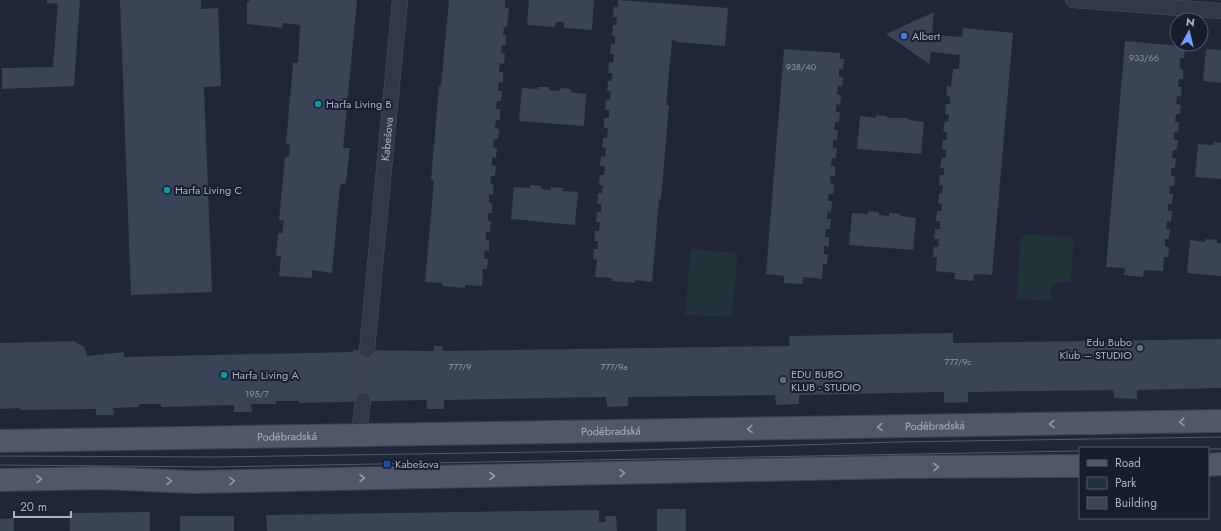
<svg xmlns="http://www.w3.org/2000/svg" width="1221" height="531" font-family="Jost,sans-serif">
  <rect width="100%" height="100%" fill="#1e2637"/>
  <!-- green -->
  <g fill="#203338">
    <polygon points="1026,234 1074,237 1071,281 1054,284 1051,289 1051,301 1017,299 1020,240"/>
    <polygon points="691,249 738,253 731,317 685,315"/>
  </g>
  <!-- building -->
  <g fill="#3a4457">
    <polygon points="47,0 80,0 74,86 2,89 2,68 53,67 58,4 47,3"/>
    <polygon points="120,0 201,0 201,9 218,8 221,86 204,87 212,292 131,295"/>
    <polygon points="249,0 357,0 343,148 350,148 346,183 340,185 332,273 312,270 312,278 279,276 281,256 276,256 278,233 282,233 284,221 279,220 285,157 289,157 290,145 286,144 293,63 298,63 300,25 283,23 282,28 247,24 247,2 249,2"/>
    <polygon points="449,0 505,0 505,8 509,8 507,27 504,27 503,35 506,35 506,45 502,45 501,53 505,54 504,64 500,63 499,72 503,72 503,83 499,82 498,91 502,91 501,101 497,101 496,109 500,109 500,120 496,120 495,128 499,129 498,139 494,139 493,147 497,148 496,158 492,157 492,165 496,166 495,176 491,176 490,184 494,184 493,195 489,194 489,203 492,203 492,213 488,213 488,221 491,221 490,232 486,232 486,240 489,240 489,251 485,250 484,259 488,259 487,269 483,269 482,286 465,285 465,288 442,286 442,283 425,282 434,181 431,180 439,86 441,86"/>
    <polygon points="529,0 594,0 592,30 564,28 564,22 556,22 555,27 527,25"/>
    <polygon points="618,0 728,8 725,46 677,42 677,41 672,40 666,105 669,105 661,200 659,199 652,282 635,280 635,283 612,281 612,278 595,277 597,260 593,259 594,249 598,249 598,241 594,241 595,231 599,231 600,222 596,222 597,212 601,212 601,204 597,204 598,193 602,193 603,185 599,185 600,175 604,175 605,166 600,166 601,156 605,157 606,148 602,147 603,138 607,138 608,128 604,128 604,118 609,118 609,110 605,110 606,100 610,100 611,91 607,91 608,81 611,81 612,76 612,73 608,73 609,62 613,63 614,54 610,54 611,44 615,44 615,36 612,36 613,25 616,25 617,17 613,17 614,7 618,7"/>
    <polygon points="934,12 932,35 962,37 963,28 1013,33 992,275 974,274 973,281 954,279 955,273 936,271 937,257 933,257 934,247 938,247 939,239 934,239 935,229 940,229 940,221 936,221 937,211 941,211 942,204 938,203 939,193 942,194 943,186 939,185 940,175 944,175 944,168 940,168 942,158 946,158 946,150 942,149 943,140 947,140 947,132 943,132 945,121 948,122 949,115 945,114 946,104 950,104 950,97 946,96 947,86 951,87 953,69 959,69 960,55 931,52 929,64 886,34"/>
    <polygon points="1125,41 1181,46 1181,48 1185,48 1184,58 1180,58 1180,69 1183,69 1183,79 1179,79 1178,87 1182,87 1181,97 1177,96 1176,104 1181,105 1180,114 1176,114 1175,122 1179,122 1178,132 1174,132 1174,140 1178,140 1177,150 1173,150 1172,158 1176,158 1175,168 1171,168 1171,176 1175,176 1174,186 1170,186 1169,194 1173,194 1172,204 1168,204 1168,211 1172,211 1171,222 1167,221 1166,229 1170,229 1169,239 1165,239 1165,246 1169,247 1168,257 1164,257 1163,271 1144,270 1143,277 1124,275 1125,268 1106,267"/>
    <polygon points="784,49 840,53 840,59 844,59 843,69 839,69 839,77 843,77 842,87 838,86 837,94 841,95 840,105 836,104 836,112 840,112 839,122 835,122 834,130 838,130 837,140 833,140 833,148 837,148 836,158 832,158 831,166 835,166 835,176 830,176 830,183 834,184 833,194 829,194 828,201 832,201 831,212 828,211 827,219 831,219 830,229 826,229 825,237 829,237 829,247 824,246 824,254 828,255 827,264 823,264 822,279 803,277 803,284 784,283 784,276 766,274"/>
    <polygon points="1206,49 1221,50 1221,83 1203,81"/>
    <polygon points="538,87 549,87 549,90 559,91 560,88 571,89 571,92 586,94 584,126 519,121 522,88 538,89"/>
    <polygon points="876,115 887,116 887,118 909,118 908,120 924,122 921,154 857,149 860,116 876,118"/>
    <polygon points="1214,142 1221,143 1221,179 1195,177 1198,144 1213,145"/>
    <polygon points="530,185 541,186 541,189 551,190 551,187 563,188 563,191 578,192 575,225 511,219 514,187 530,188"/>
    <polygon points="868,211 879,212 879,215 889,216 889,213 901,214 900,216 916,218 913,250 849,245 852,213 868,214"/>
    <polygon points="1206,239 1217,240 1217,243 1221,243 1221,276 1187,273 1190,240 1205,242"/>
    <polygon points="953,333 953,343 1221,339 1221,388 1137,390 1137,399 1114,398 1113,390 968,392 968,402 944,403 944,392 799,395 799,404 776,405 775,395 628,397 628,406 607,407 606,397 444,400 444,409 427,409 426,400 299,403 299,401 276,401 276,404 251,404 252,412 234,412 234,405 161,407 161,404 139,404 139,407 113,408 114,415 96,415 96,409 21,410 20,408 0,409 0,343 74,341 84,347 87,356 124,352 124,357 353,352 353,350 434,351 434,346 442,346 443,351 790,346 789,336"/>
    <rect x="657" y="509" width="29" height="22"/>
    <polygon points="599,510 599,522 606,522 605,516 616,516 617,531 267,531 266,515"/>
    <polygon points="150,512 150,531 70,531 69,513"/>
    <rect x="180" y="516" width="54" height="15"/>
    <polygon points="14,518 14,531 0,531 0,519"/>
  </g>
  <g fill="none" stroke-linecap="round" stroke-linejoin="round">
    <!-- minor-tunnel -->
    <polyline stroke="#3a4253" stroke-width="15" stroke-dasharray="15 8" stroke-linecap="butt" points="363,400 367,350"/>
    <defs>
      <g id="minor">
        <polyline points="1073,0 1221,11"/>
        <path id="s1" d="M367,350L400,0"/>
        <polyline points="359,435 363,400"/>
      </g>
      <g id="primary">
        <path id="s2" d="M0,441L1221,421"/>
        <polyline points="1208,465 1221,464"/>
        <polyline points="0,480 101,478 193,482 897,467 1080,466"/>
      </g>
    </defs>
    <!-- minor casing -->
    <use href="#minor" stroke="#4c5362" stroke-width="16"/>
    <!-- primary casing -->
    <use href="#primary" stroke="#3b4251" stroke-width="24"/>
    <!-- minor -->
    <use href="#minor" stroke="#323847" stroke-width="15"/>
    <!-- primary -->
    <use href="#primary" stroke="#4f5768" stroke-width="22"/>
    <!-- tram -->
    <g stroke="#535c6f" stroke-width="1">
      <polyline points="1208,449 1221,449"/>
      <polyline points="0,456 216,457 607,451 897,442 1221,437"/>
      <polyline points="0,465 215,467 1080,451"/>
    </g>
  </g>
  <!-- one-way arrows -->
  <defs><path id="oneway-chevron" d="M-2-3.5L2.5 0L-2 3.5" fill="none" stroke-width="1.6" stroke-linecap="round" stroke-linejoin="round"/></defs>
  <g stroke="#949cad">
    <use href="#oneway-chevron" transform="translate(1182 422) rotate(179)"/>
    <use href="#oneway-chevron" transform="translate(1052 424) rotate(179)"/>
    <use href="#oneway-chevron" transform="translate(880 427) rotate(179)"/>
    <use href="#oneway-chevron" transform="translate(750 429) rotate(179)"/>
    <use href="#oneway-chevron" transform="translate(936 467) rotate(-1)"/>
    <use href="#oneway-chevron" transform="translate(622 473) rotate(-1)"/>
    <use href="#oneway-chevron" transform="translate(492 476) rotate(-1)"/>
    <use href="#oneway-chevron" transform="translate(362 478) rotate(-1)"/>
    <use href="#oneway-chevron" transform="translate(39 479) rotate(-1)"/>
    <use href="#oneway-chevron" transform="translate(169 481) rotate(2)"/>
    <use href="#oneway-chevron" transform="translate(232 481) rotate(-1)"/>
  </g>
  <!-- markers -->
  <circle fill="#3f7fe0" stroke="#171e2b" stroke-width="1.5" cx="904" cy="36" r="4"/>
  <g fill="#0f9aa8" stroke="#171e2b" stroke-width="1.5">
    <circle cx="318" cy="104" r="4"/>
    <circle cx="167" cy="190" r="4"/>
    <circle cx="224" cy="375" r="4"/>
  </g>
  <g fill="#5c6f8a" stroke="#171e2b" stroke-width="1.5">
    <circle cx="1140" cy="348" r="4"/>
    <circle cx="783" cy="380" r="4"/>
  </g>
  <rect fill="#1a4fb4" stroke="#171e2b" stroke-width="1.5" x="383" y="460" width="8" height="8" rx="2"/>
  <g text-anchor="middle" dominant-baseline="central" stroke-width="4" stroke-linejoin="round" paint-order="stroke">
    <!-- number labels -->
    <g font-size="9" fill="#8f97a9">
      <text x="1144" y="57">933/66</text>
      <text x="801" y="66">938/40</text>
      <text x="958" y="361">777/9c</text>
      <text x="460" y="366">777/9</text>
      <text x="614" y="366">777/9a</text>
      <text x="257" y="393">195/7</text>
    </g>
    <!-- poi labels -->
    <g font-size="11" fill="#abb3c4" stroke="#171e2b" text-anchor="start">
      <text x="912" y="36">Albert</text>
      <text x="326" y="104">Harfa Living B</text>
      <text x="175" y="190">Harfa Living C</text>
      <text x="1132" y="342" text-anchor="end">Edu Bubo<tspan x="1132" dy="13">Klub – STUDIO</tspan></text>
      <text x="791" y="374">EDU BUBO<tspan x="791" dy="13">KLUB - STUDIO</tspan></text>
      <text x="232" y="375">Harfa Living A</text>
      <text x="395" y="464">Kabešova</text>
    </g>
    <!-- street labels -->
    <g font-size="11" fill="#abb3c4" stroke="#171e2b">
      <text stroke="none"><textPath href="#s1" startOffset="212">Kabešova</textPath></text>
      <text stroke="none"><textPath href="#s2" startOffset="935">Poděbradská</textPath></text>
      <text stroke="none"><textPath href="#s2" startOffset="611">Poděbradská</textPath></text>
      <text stroke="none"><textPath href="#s2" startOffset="287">Poděbradská</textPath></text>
    </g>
  </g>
  <!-- legend -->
  <rect x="1079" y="447" width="130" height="72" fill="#171e2b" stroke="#525a68"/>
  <rect x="1087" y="460" width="20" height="6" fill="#4f5768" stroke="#525a68"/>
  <text x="1115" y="467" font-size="12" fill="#abb3c4">Road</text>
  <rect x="1087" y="477" width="20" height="12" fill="#203338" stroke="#525a68"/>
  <text x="1115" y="487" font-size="12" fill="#abb3c4">Park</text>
  <rect x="1087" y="497" width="20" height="12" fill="#3a4457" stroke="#525a68"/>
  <text x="1115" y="507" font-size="12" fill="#abb3c4">Building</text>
  <!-- north arrow -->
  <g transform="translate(1189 32) rotate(8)"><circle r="19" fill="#171e2b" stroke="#525a68"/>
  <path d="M0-3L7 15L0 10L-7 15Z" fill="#789efd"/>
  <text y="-6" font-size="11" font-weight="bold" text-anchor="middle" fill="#abb3c4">N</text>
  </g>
  <!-- scale -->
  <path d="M14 511v6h57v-6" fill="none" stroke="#abb3c4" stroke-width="2"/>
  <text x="20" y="511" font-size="12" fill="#abb3c4" stroke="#171e2b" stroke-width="3" paint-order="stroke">20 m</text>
</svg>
